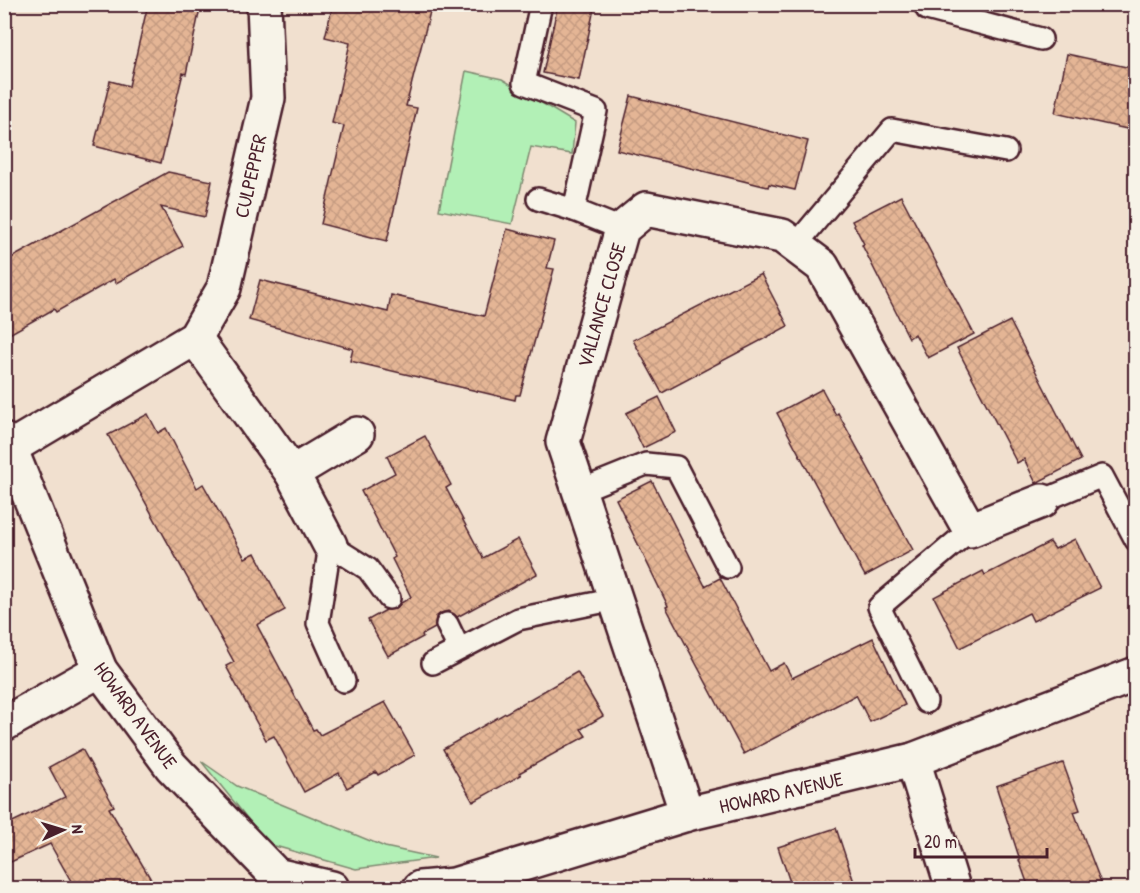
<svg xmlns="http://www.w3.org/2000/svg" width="1140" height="893" font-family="'Patrick Hand',sans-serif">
  <defs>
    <pattern id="building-cross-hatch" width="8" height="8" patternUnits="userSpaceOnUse" patternTransform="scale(1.5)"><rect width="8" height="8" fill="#e4b595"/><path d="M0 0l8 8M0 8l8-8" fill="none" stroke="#c59b81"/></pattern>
  </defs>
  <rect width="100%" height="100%" fill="#f1e0cf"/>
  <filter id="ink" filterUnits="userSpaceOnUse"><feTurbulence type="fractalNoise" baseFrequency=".0167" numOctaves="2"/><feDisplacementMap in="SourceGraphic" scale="12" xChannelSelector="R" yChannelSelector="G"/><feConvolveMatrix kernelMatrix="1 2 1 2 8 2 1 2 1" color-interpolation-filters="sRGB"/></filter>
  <g filter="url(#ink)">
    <!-- green -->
    <g fill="#b2f0b6" stroke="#7e8870" stroke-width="1.5">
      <polygon points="466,71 502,79 575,123 572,154 531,147 512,224 439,210"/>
      <polygon points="201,761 237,786 385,847 436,858 356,869 268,844"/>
    </g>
    <!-- building -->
    <g fill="url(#building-cross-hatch)" stroke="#4a1f2b" stroke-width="1.5">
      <polygon points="148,4 201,4 186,74 183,73 161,163 94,146 110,81 129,86"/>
      <polygon points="333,4 432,4 406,106 417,108 387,241 321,224 344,126 332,123 350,43 325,37"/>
      <polygon points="558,4 595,4 579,80 543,73"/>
      <polygon points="1067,54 1136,69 1136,131 1055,113"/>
      <polygon points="631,96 808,141 795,190 769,184 768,187 617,150"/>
      <polygon points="168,172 212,181 205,217 161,207 183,246 116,283 114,279 56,312 54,309 4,337 4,262"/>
      <polygon points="901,196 974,334 928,358 915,334 909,338 862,245 864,244 852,221"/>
      <polygon points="507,229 554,241 547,268 554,269 520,395 516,395 515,400 350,361 353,349 249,320 260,280 388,312 391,295 484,316"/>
      <polygon points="761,274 788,326 662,393 633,340"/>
      <polygon points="1010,321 1081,460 1036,483 1024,459 1017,463 957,348"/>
      <polygon points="822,389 836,415 838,413 913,550 865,576 777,413"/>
      <polygon points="659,397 676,432 643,448 626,413"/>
      <polygon points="148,414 158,433 166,428 197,488 203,484 245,558 255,553 285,610 257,625 313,730 316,729 320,735 385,702 415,755 378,775 376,772 347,788 339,773 304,792 274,736 266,740 226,666 234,662 108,435"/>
      <polygon points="425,436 451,485 446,488 483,558 518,539 537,574 457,617 449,611 441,613 436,617 435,628 422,635 423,637 388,656 368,620 386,610 396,609 401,603 411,597 392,559 395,557 361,491 395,473 387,456"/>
      <polygon points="652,481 705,586 720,578 769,671 784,663 792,678 873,638 905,705 870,722 856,695 744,754 666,607 668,606 616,499"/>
      <polygon points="1075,539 1100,588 1033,621 1029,613 960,648 934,597 983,571 985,575 1050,542 1055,549"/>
      <polygon points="577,672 603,716 581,729 586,736 519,773 521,775 473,802 443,749"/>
      <polygon points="82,749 114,806 109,808 156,888 75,888 50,844 4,865 4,826 65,797 49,767"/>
      <polygon points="1063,763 1080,810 1074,812 1103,888 1029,888 1019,860 1020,860 996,786"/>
      <polygon points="836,828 856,888 792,888 778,847"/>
    </g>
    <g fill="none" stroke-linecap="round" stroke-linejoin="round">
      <defs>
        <g id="lane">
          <polyline points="541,4 524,83 596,111 574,210"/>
          <polyline points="928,4 927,9 1041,39"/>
          <polyline points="538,199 574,210 622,229"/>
          <polyline points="795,246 892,130 1006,151"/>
          <polyline points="579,491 646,464 676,467 728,567"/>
          <polyline points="1042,501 1102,476 1136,540"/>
          <polyline points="447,624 459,649"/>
          <polyline points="433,663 518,619 616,599"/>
          <polyline points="344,681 318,623 330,545 368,569 389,598"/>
          <polyline points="926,702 879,607 970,530"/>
        </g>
        <g id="street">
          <polyline points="195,338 292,473 330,545"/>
          <polyline points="4,440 10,448 100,670 171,766 276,875 332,888"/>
          <polyline points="10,448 195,338 224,288 268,98 264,4"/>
          <polyline points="292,473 357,434"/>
          <polyline points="4,724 100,670"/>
          <polyline points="913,760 953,888"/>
          <polyline points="687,814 563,442 622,229 646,209 782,236 822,266 970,530 1042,501"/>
          <polyline points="420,888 454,885 687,814 913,760 1136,674"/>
        </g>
      </defs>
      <!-- lane casing -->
      <use href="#lane" stroke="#4a1f2b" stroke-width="26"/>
      <!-- street casing -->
      <use href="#street" stroke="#4a1f2b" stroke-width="38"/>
      <!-- lane -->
      <use href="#lane" stroke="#f7f3e8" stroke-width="21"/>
      <!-- street -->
      <use href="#street" stroke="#f7f3e8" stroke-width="33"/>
    </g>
  </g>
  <g text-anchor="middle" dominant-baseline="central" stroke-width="4.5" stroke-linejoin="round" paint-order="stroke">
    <!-- street labels -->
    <g font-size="20" fill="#4a1f2b" stroke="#f7f3e8">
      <text transform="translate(250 176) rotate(-77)">CULPEPPER</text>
      <text transform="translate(601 305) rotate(-74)">VALLANCE CLOSE</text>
      <text transform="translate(136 715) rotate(54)">HOWARD AVENUE</text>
      <text transform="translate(781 792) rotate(-13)">HOWARD AVENUE</text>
    </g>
  </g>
  <!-- margin -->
  <rect width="1140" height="893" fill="none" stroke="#f7f3e8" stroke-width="24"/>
  <rect x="12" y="12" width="1116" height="869" fill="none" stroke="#4a1f2b" stroke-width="2" filter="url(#ink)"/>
  <!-- north arrow -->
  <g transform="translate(63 830) rotate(86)" stroke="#f7f3e8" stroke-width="4.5" paint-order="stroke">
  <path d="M0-4.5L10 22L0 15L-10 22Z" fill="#4a1f2b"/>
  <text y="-9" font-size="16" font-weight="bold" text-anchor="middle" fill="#4a1f2b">N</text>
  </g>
  <!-- scale -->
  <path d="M915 848v9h132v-9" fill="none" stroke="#4a1f2b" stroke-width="3"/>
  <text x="924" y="848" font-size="18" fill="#4a1f2b" stroke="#f7f3e8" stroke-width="4.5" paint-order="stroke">20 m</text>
</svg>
